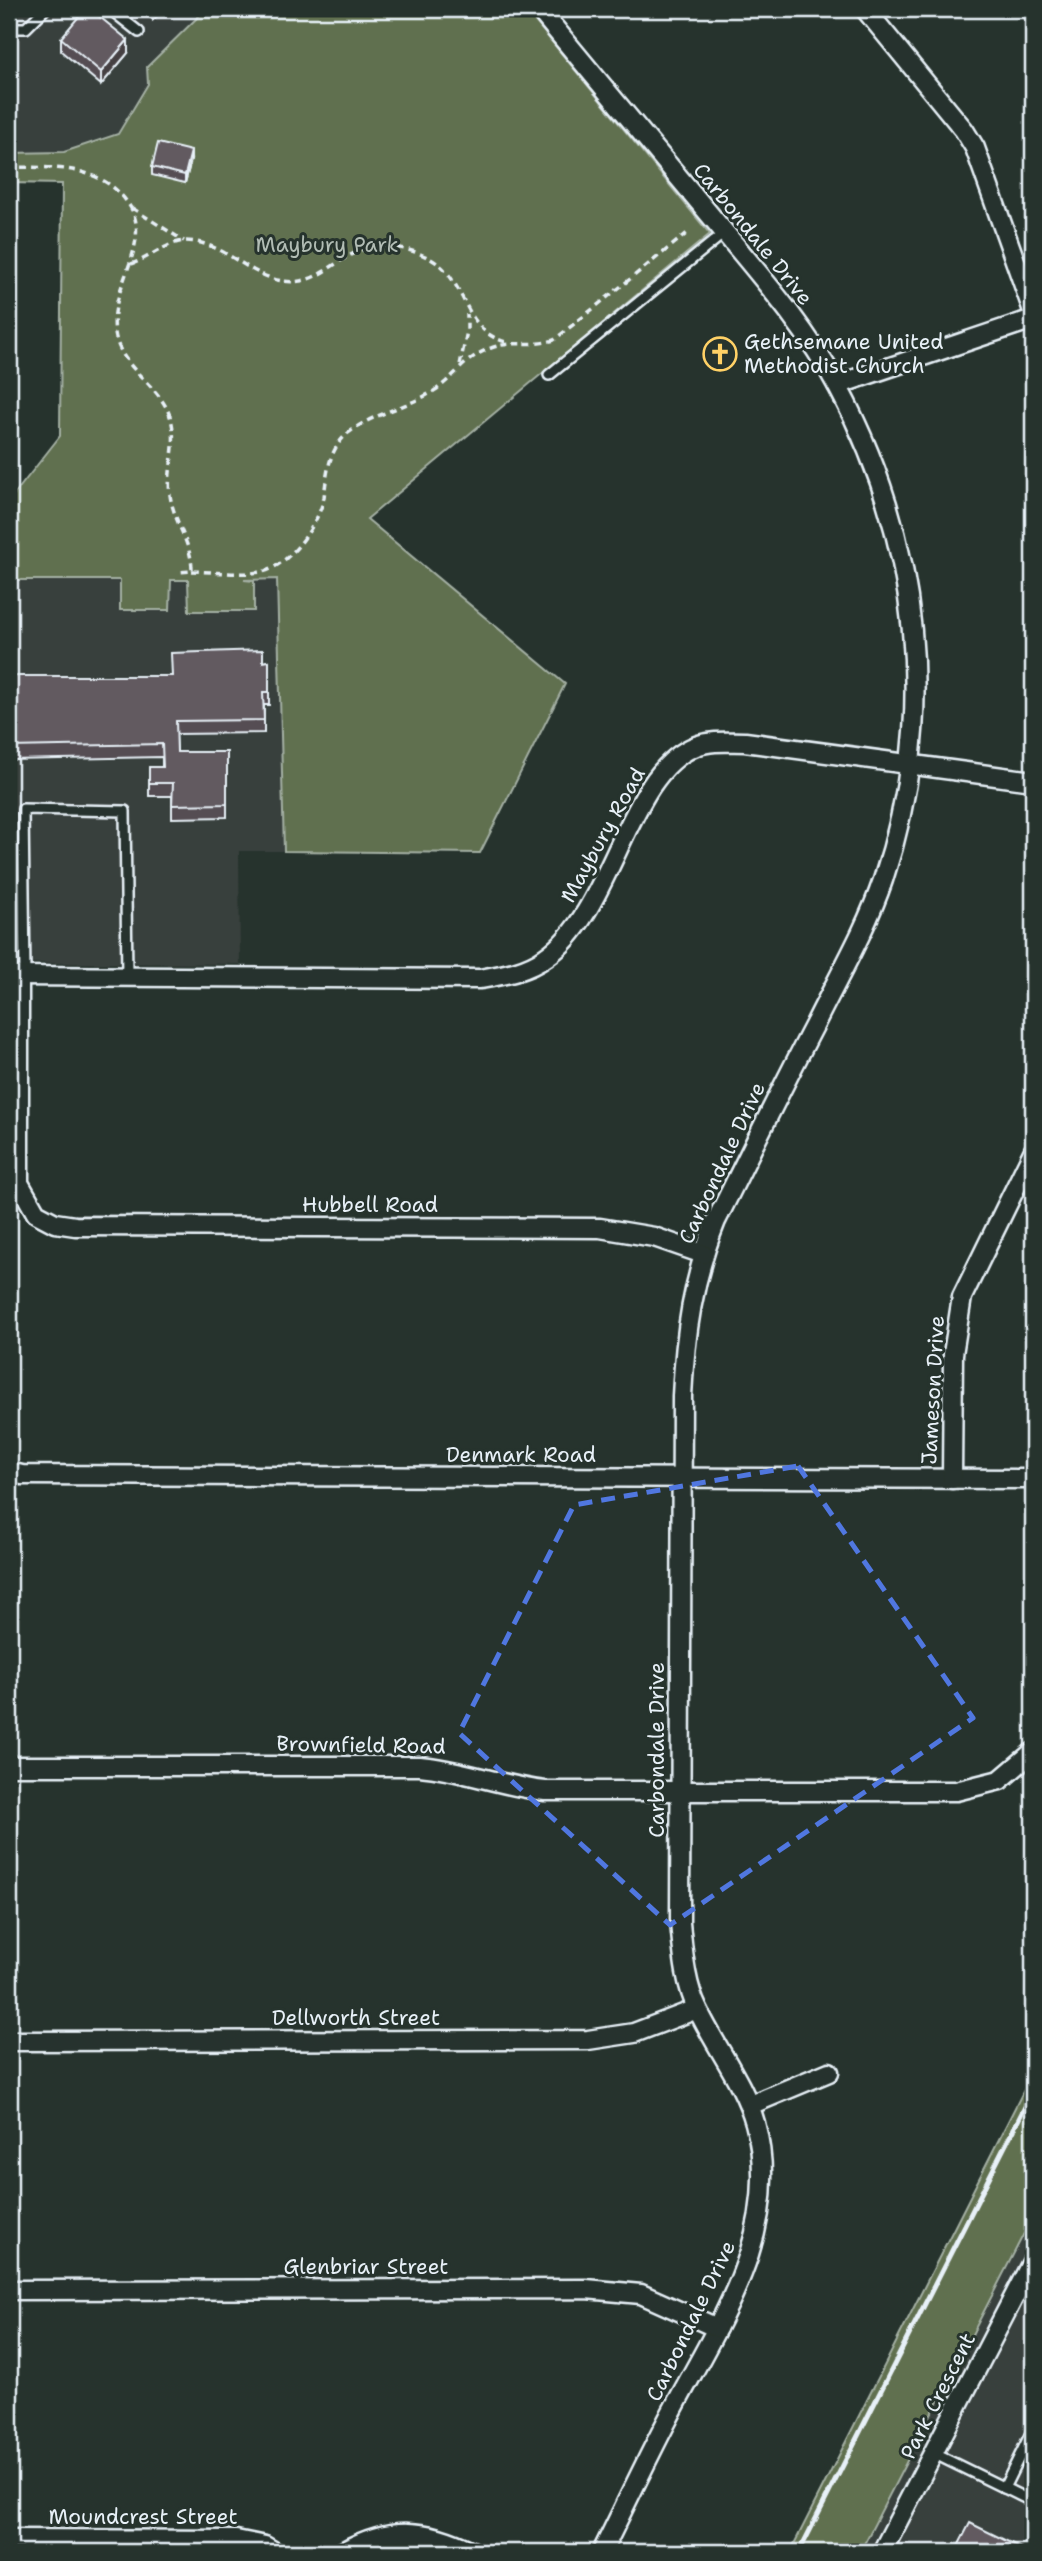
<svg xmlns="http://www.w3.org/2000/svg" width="1042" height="2561" font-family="'Shantell Sans',sans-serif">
  <rect width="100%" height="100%" fill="#26332d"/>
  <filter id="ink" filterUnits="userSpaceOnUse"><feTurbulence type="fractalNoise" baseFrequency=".0143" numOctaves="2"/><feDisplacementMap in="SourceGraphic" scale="14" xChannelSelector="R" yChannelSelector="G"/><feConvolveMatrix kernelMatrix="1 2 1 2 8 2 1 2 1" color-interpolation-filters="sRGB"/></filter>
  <g filter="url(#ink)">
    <!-- built -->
    <g fill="#383f3c">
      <polygon points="9,9 206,9 147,67 148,84 118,134 64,152 9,153"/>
      <polygon points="277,579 284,851 239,851 240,964 9,963 9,580"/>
      <polygon points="1033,2216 1033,2552 860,2552"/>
    </g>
    <!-- green -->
    <g fill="#616f50" stroke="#a4b0a4" stroke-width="2">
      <polygon points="206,9 525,9 710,234 367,519 565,684 480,853 284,851 277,579 244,580 254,581 254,611 189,611 188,580 171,580 170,610 120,610 120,580 9,580 9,501 60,436 62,184 9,183 9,153 64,152 118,134 148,84 147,67"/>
      <polygon points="1033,2072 1033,2216 860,2552 790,2552"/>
    </g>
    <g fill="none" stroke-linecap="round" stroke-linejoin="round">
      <defs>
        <g id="lane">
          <polyline points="110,9 139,32"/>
          <polyline points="9,28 26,28 45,9"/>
          <polyline points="549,375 724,233"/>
          <polyline points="25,976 23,809 125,811 127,976"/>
          <polyline points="933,2453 1033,2502"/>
          <polyline points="1004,2488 1033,2429"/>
        </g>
        <g id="street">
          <path d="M539,9C597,80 656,150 715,221C758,273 806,327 838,387C920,541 938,715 883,880C866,930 838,977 815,1024C781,1089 749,1155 716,1221C693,1278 685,1334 682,1396L680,1923C683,1952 685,1984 698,2010C716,2048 744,2083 755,2123C785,2232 715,2328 668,2419C645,2463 624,2508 602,2552"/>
          <polyline points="865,9 964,130 975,148 1033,311"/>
          <polyline points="837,385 1033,319"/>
          <path d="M9,976L480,979C503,975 527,971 546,957C614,910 626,773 696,746C711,740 729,742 745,742L1033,781"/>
          <polyline points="19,976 19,1183 36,1213 55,1223 75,1226 600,1228 654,1237 703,1254"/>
          <polyline points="9,1472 22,1475 1033,1479"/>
          <polyline points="952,1479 953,1354 962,1297 1033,1152"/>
          <path d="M9,1766H420C463,1770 502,1786 545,1791H956L1000,1780L1033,1752"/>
          <polyline points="9,2041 588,2040 634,2033 697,2009"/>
          <polyline points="750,2105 829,2072"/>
          <polyline points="9,2290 586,2289 641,2294 717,2328"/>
          <polyline points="9,2539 236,2540 265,2546 275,2552"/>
          <path d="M342,2552C391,2525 426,2528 474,2552"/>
          <polyline points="882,2552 1033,2260"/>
        </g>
      </defs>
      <!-- lane casing -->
      <use href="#lane" stroke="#e8f1f8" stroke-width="14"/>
      <!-- street casing -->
      <use href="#street" stroke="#e8f1f8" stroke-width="23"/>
      <!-- path -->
      <g stroke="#e8f1f8" stroke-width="3.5" stroke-dasharray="7 5" stroke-linecap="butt">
        <path d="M9,167C54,168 101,163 129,205C154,243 108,288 115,333C120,367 155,382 168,411C181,440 166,467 170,495C174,523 192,543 192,571L178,572"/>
        <polyline points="132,208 184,241"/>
        <path d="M131,264C148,259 167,242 185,241C227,240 256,288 300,281C321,278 337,260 357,252C381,242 412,247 434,261C467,282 463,331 506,342"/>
        <polyline points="460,365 467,331 467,314"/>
        <path d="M192,571C214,572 240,575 261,572C288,568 320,522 324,497C327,474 328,451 347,434C374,412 408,408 437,389C456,375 467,356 491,348C512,340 533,347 554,340L690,231"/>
      </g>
      <!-- lane -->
      <use href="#lane" stroke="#26332d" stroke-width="9"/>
      <!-- street -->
      <use href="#street" stroke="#26332d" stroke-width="18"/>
      <!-- rail -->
      <polyline stroke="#e8f1f8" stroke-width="5" points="799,2552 1033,2091"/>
    </g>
    <!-- wall -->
    <g fill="#544d53" stroke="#e8f1f8" stroke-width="2">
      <polygon points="141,9 165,9 153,20"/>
      <polygon points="61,38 128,53 101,85 61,51"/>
      <polygon points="191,160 185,183 152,175 152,167"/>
      <polygon points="9,658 10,676 172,676 269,661 269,705 264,705 264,733 176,734 177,752 227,752 227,817 172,818 172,796 149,796 149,767 162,767 162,757 9,760"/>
    </g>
    <!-- shaded-wall -->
    <g fill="#453f43" stroke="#e8f1f8" stroke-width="2">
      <polygon points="153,9 165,9 153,20"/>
      <polygon points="128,40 128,53 101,85 101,72"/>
      <polygon points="191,151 191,160 185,183 185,175"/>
    </g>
    <!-- building -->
    <g fill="#625a60" stroke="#e8f1f8" stroke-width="2">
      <polygon points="85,9 90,9 128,40 101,72 61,38"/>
      <polygon points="158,143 191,151 185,175 152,167"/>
      <polygon points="263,650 263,662 269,661 269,692 263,692 264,720 176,721 177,752 227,752 227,804 172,805 173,783 149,783 149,767 163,767 162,744 9,747 9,676 172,676 171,653"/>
      <polygon points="970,2523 1023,2549 1022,2552 955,2552"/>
    </g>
  </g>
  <!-- marked area -->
  <path fill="none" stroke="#5077e0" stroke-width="5" stroke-dasharray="14 9" stroke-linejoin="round" d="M798,1466L973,1718L670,1925L459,1733L574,1505Z"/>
  <!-- icons -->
  <defs>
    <symbol id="church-ring" viewBox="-11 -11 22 22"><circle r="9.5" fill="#26332d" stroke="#ffd166" stroke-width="1.5"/><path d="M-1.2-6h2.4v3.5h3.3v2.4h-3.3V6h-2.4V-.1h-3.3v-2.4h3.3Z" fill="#ffd166"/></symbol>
  </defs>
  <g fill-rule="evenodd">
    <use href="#church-ring" x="701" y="335" width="38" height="38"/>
  </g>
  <g text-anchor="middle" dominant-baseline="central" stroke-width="6" stroke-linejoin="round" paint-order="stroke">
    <!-- street labels -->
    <g font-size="21" fill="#e8f1f8" stroke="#26332d">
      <text transform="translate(753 234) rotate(51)">Carbondale Drive</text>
      <text transform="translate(603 835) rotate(-61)">Maybury Road</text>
      <text transform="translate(722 1163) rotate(-65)">Carbondale Drive</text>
      <text x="370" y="1205">Hubbell Road</text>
      <text transform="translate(933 1390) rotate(-87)">Jameson Drive</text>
      <text x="521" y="1455">Denmark Road</text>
      <text transform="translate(361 1745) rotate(1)">Brownfield Road</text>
      <text transform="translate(657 1750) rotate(-90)">Carbondale Drive</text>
      <text x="356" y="2018">Dellworth Street</text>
      <text x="366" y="2267">Glenbriar Street</text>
      <text transform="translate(691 2321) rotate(-64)">Carbondale Drive</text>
      <text transform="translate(938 2396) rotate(-63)">Park Crescent</text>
      <text x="143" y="2517">Moundcrest Street</text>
    </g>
    <!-- park labels -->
    <g font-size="21" fill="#b2bdb5" stroke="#26332d">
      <text x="327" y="245">Maybury Park</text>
    </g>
    <!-- poi labels -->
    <g font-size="21" fill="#e8f1f8" stroke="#26332d" text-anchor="start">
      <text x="744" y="342">Gethsemane United<tspan x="744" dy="24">Methodist Church</tspan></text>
    </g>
  </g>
  <!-- margin -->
  <rect width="1042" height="2561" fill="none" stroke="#26332d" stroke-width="35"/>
  <rect x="18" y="18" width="1007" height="2526" fill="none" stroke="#e8f1f8" stroke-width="2.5" filter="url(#ink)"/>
</svg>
